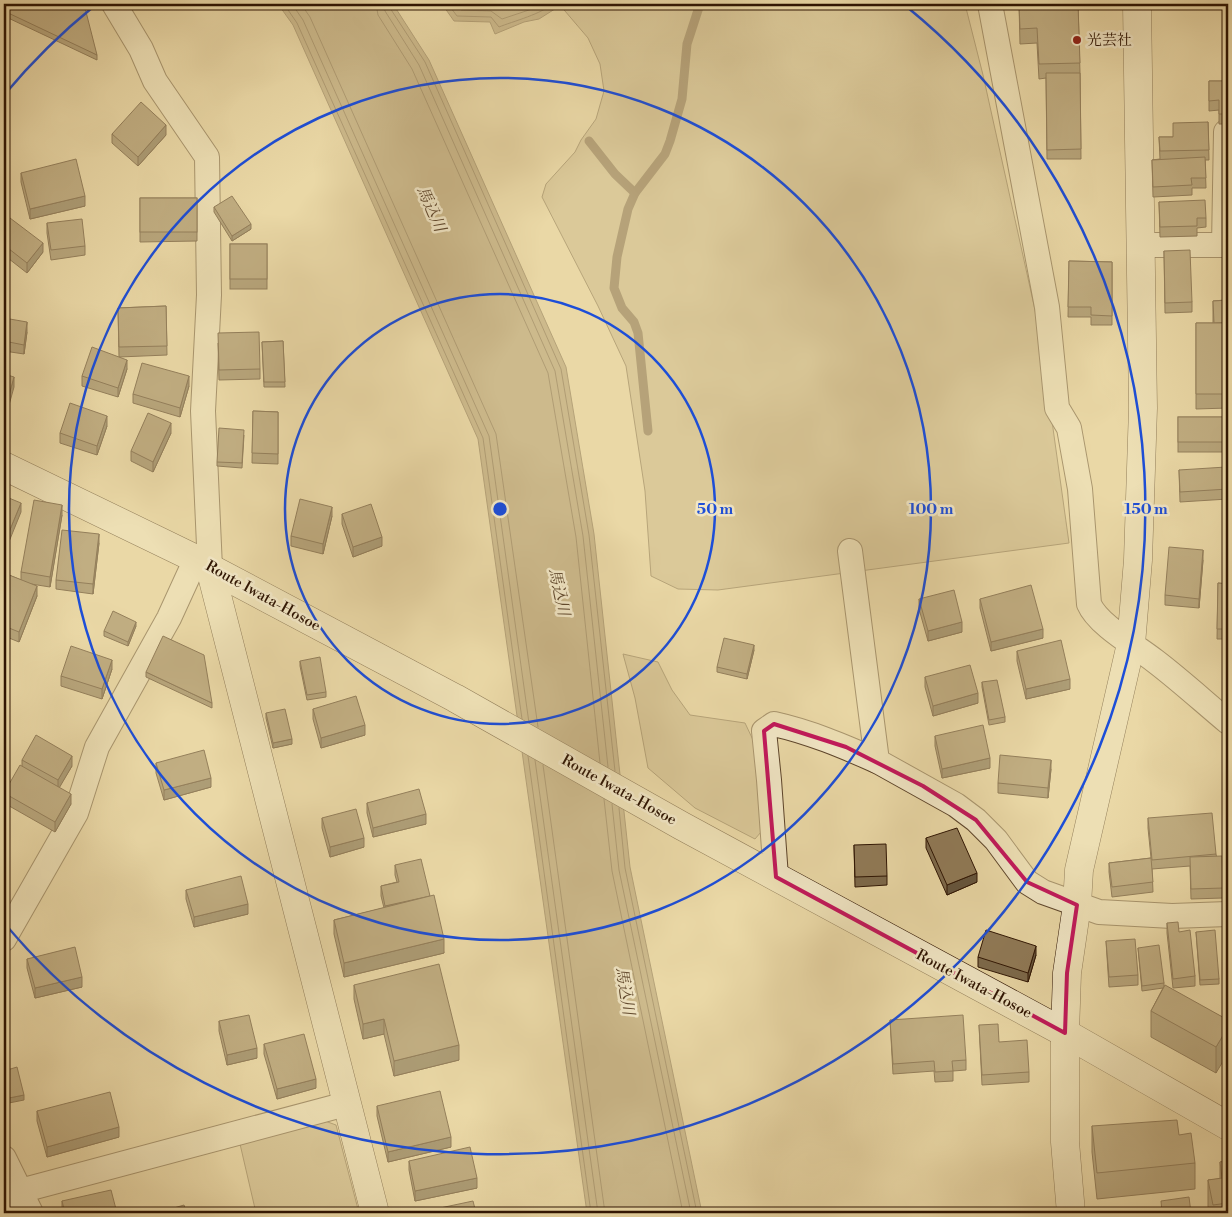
<svg xmlns="http://www.w3.org/2000/svg" width="1232" height="1217" font-family="'Libre Bodoni','Noto Serif JP',serif">
  <rect width="100%" height="100%" fill="#ead8a6"/>
  <filter id="stains"><feTurbulence type="fractalNoise" baseFrequency=".004" numOctaves="4"/><feColorMatrix values="0 0 0 0 .2 0 0 0 0 .09 0 0 0 0 .02 0 0 0 .5 -.17"/></filter>
  <radialGradient id="worn" r=".72"><stop offset=".6" stop-color="#630" stop-opacity="0"/><stop offset="1" stop-color="#630" stop-opacity=".3"/></radialGradient>
  <!-- green -->
  <g fill="#cab78a" stroke="#7c6646">
    <polygon points="559,4 965,4 983,75 1039,328 1069,543 718,590 678,589 651,576 645,491 626,366 598,306 542,197 546,184 575,152 581,140 596,119 604,91 600,64 588,38"/>
    <polygon points="623,654 658,662 672,690 690,715 745,723 762,759 767,825 755,839 695,808 648,768 635,698"/>
    <polygon points="325,1121 336,1125 359,1213 256,1213 240,1144"/>
  </g>
  <!-- water -->
  <g fill="#aa956e" stroke="#786143">
    <polygon points="278,4 393,4 429,60 566,367 594,534 630,867 702,1213 587,1213 478,439 293,25"/>
    <polygon points="442,4 555,4 558,7 539,19 524,22 495,34 490,22 454,21"/>
  </g>
  <g fill="none" stroke-linecap="round" stroke-linejoin="round">
    <!-- shore -->
    <g stroke="#6c5438" stroke-width="1">
      <polyline points="284,4 297,23 483,438 522,719"/>
      <polyline points="292,4 303,20 489,436 529,723"/>
      <polyline points="301,4 310,17 496,434 538,727"/>
      <polyline points="376,4 378,15 412,69 548,373 576,537 600,763"/>
      <polyline points="383,4 385,11 419,65 555,371 583,536 608,767"/>
      <polyline points="389,4 390,8 425,62 561,369 589,535 615,771"/>
      <path d="M448,4L457,16L491,17L499,27C511,22 545,13 551,4"/>
      <polyline points="456,4 461,10 491,11 502,19 535,8 542,4"/>
      <polyline points="528,756 591,1213"/>
      <polyline points="535,760 598,1213"/>
      <polyline points="543,765 605,1213"/>
      <polyline points="604,799 612,871 683,1213"/>
      <polyline points="612,804 619,870 691,1213"/>
      <polyline points="619,808 625,868 697,1213"/>
    </g>
    <!-- stream -->
    <g stroke="#786143" stroke-width="9">
      <polyline points="589,141 615,174 635,193"/>
      <polyline points="648,431 638,333 634,322 622,308 614,288 617,257 628,209 635,193 665,154 670,141 682,99 687,44 700,4"/>
    </g>
    <defs>
      <g id="street">
        <polyline points="114,4 141,49 155,81 207,157 209,295 203,411 210,568"/>
        <path d="M990,4L1047,307L1057,408L1069,428L1080,489L1089,604C1098,625 1136,646 1155,661C1180,680 1204,702 1228,722"/>
        <polyline points="1141,245 1228,245"/>
        <polyline points="1224,245 1226,132"/>
        <polyline points="850,551 877,761 956,805 976,820 996,840 1027,882 1043,892 1099,912 1172,916 1228,914"/>
        <path d="M776,877L769,780L764,731L774,724C810,732 843,746 877,761"/>
        <polyline points="4,939 76,813 97,747 169,618 196,559"/>
        <polyline points="4,1158 31,1213"/>
        <polyline points="14,1213 20,1191 346,1104"/>
      </g>
      <g id="secondary">
        <polyline points="4,466 196,559 210,568 455,698 682,826 1065,1033 1228,1126"/>
        <polyline points="210,568 375,1213"/>
        <polyline points="1071,1213 1065,1142 1065,1033 1067,973 1077,905 1079,870 1131,644 1138,560 1143,408 1137,4"/>
      </g>
    </defs>
    <!-- street casing -->
    <use href="#street" stroke="#5d452b" stroke-width="26"/>
    <!-- secondary casing -->
    <use href="#secondary" stroke="#2e1402" stroke-width="29"/>
    <!-- street -->
    <use href="#street" stroke="#f1e6c5" stroke-width="24"/>
    <!-- secondary -->
    <use href="#secondary" stroke="#f1e6c5" stroke-width="28"/>
  </g>
  <!-- wall -->
  <g fill="#7c694b" stroke="#2e1402">
    <polygon points="4,4 97,55 97,60 4,16"/>
    <polygon points="1019,4 1078,4 1080,73 1081,159 1047,159 1046,78 1039,79 1037,43 1020,44"/>
    <polygon points="1209,81 1228,81 1228,124 1219,124 1219,110 1209,111"/>
    <polygon points="1208,122 1209,160 1205,160 1206,188 1192,188 1192,195 1153,197 1152,160 1160,159 1159,137 1173,137"/>
    <polygon points="112,134 166,135 138,166 112,143"/>
    <polygon points="21,173 85,206 30,219 21,182"/>
    <polygon points="140,198 197,198 197,241 140,242"/>
    <polygon points="1159,202 1206,218 1206,227 1197,228 1197,236 1160,237"/>
    <polygon points="214,207 251,229 232,241 214,212"/>
    <polygon points="47,223 85,246 85,255 51,260 47,233"/>
    <polygon points="4,226 43,252 27,273 4,255"/>
    <rect x="230" y="244" width="37" height="45"/>
    <polygon points="1164,251 1192,302 1192,312 1165,313"/>
    <polygon points="1069,261 1112,262 1112,325 1091,325 1091,317 1068,317"/>
    <polygon points="1225,264 1228,264 1228,332 1224,332 1224,353 1228,353 1228,408 1196,409 1196,323 1213,323 1213,301 1225,300"/>
    <polygon points="166,306 167,355 119,357 127,369 118,397 82,386 82,376 119,357 118,308"/>
    <polygon points="4,318 27,332 24,354 4,351"/>
    <polygon points="283,341 285,387 264,387 262,342"/>
    <polygon points="218,343 260,369 260,379 219,380"/>
    <polygon points="189,386 180,417 133,403 133,394"/>
    <polygon points="253,411 278,412 278,464 252,463"/>
    <rect x="1178" y="417" width="46" height="35"/>
    <polygon points="107,426 97,455 60,443 60,433"/>
    <polygon points="171,433 153,472 131,461 131,451"/>
    <polygon points="244,435 242,468 217,466 217,462"/>
    <polygon points="1179,470 1228,489 1228,499 1180,502"/>
    <polygon points="342,514 382,546 353,557 342,524"/>
    <polygon points="62,515 50,587 31,584 37,596 19,642 4,636 4,573 21,580 21,572"/>
    <polygon points="332,516 323,554 291,546 291,536"/>
    <polygon points="99,543 93,594 56,589 56,580"/>
    <polygon points="1203,560 1199,608 1165,605 1165,595"/>
    <polygon points="1218,583 1228,584 1228,639 1217,639"/>
    <polygon points="919,599 962,632 928,641 919,609"/>
    <polygon points="980,599 1043,638 991,651 980,608"/>
    <polygon points="136,626 128,646 104,636 104,631"/>
    <polygon points="754,650 747,679 717,672 717,667"/>
    <polygon points="1017,651 1070,689 1026,699 1017,661"/>
    <polygon points="300,661 326,692 326,697 307,700 300,666"/>
    <polygon points="112,669 102,699 61,686 61,676"/>
    <polygon points="146,672 212,703 212,708 146,677"/>
    <polygon points="925,677 978,703 933,716 925,687"/>
    <polygon points="982,682 1005,717 1005,722 989,725 982,687"/>
    <polygon points="313,709 365,735 321,748 313,719"/>
    <polygon points="266,713 292,744 273,748 266,718"/>
    <polygon points="935,736 990,768 942,778 935,746"/>
    <polygon points="1227,742 1228,742 1228,837 1226,837"/>
    <polygon points="22,760 72,766 59,787 71,804 55,832 4,803 4,793 22,767"/>
    <polygon points="156,763 211,787 164,800 156,773"/>
    <polygon points="1051,769 1048,798 998,793 998,783"/>
    <polygon points="367,803 426,824 373,837 367,813"/>
    <polygon points="322,818 364,847 330,857 322,828"/>
    <polygon points="1148,818 1216,854 1223,888 1223,898 1191,899 1190,866 1152,869 1153,892 1112,897 1109,872 1109,863 1151,858 1148,828"/>
    <polygon points="926,838 977,882 947,895 926,848"/>
    <polygon points="854,845 887,876 887,885 855,887"/>
    <polygon points="395,865 430,896 444,953 344,977 334,934 334,920 384,908 381,896 381,886 397,882 395,875"/>
    <polygon points="186,890 248,914 194,927 186,899"/>
    <polygon points="1167,923 1179,932 1195,976 1195,986 1173,988 1167,933"/>
    <polygon points="1196,932 1219,979 1219,984 1200,985"/>
    <polygon points="1106,941 1138,975 1138,985 1109,987"/>
    <polygon points="1138,948 1164,983 1164,988 1228,1020 1216,1073 1151,1037 1151,1011 1163,988 1142,991"/>
    <polygon points="1036,955 1028,982 978,967 978,957"/>
    <polygon points="27,959 82,987 35,998 27,968"/>
    <polygon points="354,985 459,1060 394,1076 384,1034 363,1039 354,999"/>
    <polygon points="890,1020 966,1060 966,1070 953,1071 953,1081 935,1082 934,1071 893,1074"/>
    <polygon points="219,1021 257,1058 227,1065 219,1031"/>
    <polygon points="979,1025 999,1042 1029,1072 1029,1082 982,1085"/>
    <polygon points="264,1044 316,1088 277,1099 264,1054"/>
    <polygon points="377,1106 451,1147 388,1162 377,1116"/>
    <polygon points="37,1111 119,1137 47,1157 37,1121"/>
    <polygon points="1092,1126 1195,1163 1195,1189 1097,1199 1092,1152"/>
    <polygon points="409,1161 477,1188 415,1201 409,1170"/>
    <polygon points="1228,1161 1228,1213 1209,1213 1208,1206 1208,1180 1220,1179 1220,1162"/>
    <polygon points="62,1201 117,1213 62,1213"/>
  </g>
  <!-- shaded-wall -->
  <g fill="#65553d" stroke="#2e1402">
    <polygon points="166,125 166,135 138,166 138,157"/>
    <polygon points="85,196 85,206 30,219 30,209"/>
    <polygon points="251,224 251,229 232,241 232,236"/>
    <polygon points="43,243 43,252 27,273 27,263"/>
    <polygon points="27,322 27,332 24,354 24,345"/>
    <polygon points="127,360 127,369 118,397 118,388"/>
    <polygon points="189,376 189,386 180,417 180,408"/>
    <polygon points="14,377 14,387 4,423 4,413"/>
    <polygon points="107,416 107,426 97,455 97,446"/>
    <polygon points="171,423 171,433 153,472 153,462"/>
    <polygon points="21,503 21,512 4,554 4,544"/>
    <polygon points="62,505 62,515 50,587 50,577"/>
    <polygon points="332,507 332,516 323,554 323,544"/>
    <polygon points="99,534 99,543 93,594 93,584"/>
    <polygon points="382,537 382,546 353,557 353,547"/>
    <polygon points="1203,550 1203,560 1199,608 1199,599"/>
    <polygon points="37,586 37,596 19,642 19,632"/>
    <polygon points="136,622 136,626 128,646 128,642"/>
    <polygon points="962,622 962,632 928,641 928,631"/>
    <polygon points="1043,629 1043,638 991,651 991,642"/>
    <polygon points="754,645 754,650 747,679 747,674"/>
    <polygon points="112,660 112,669 102,699 102,689"/>
    <polygon points="1070,679 1070,689 1026,699 1026,689"/>
    <polygon points="978,693 978,703 933,716 933,706"/>
    <polygon points="365,725 365,735 321,748 321,738"/>
    <polygon points="292,739 292,744 273,748 273,743"/>
    <polygon points="72,756 72,766 58,790 58,780"/>
    <polygon points="990,758 990,768 942,778 942,769"/>
    <polygon points="1051,760 1051,769 1048,798 1048,788"/>
    <polygon points="211,778 211,787 164,800 164,790"/>
    <polygon points="71,794 71,804 55,832 55,822"/>
    <polygon points="426,814 426,824 373,837 373,828"/>
    <polygon points="364,838 364,847 330,857 330,847"/>
    <polygon points="977,873 977,882 947,895 947,885"/>
    <polygon points="430,896 430,905 385,915 385,906"/>
    <polygon points="248,904 248,914 194,927 194,917"/>
    <polygon points="444,939 444,953 344,977 344,963"/>
    <polygon points="1036,946 1036,955 1028,982 1028,973"/>
    <polygon points="82,977 82,987 35,998 35,988"/>
    <polygon points="384,1019 384,1034 363,1039 363,1024"/>
    <polygon points="1228,1027 1228,1053 1216,1073 1216,1047"/>
    <polygon points="459,1045 459,1060 394,1076 394,1061"/>
    <polygon points="257,1048 257,1058 227,1065 227,1055"/>
    <polygon points="316,1079 316,1088 277,1099 277,1089"/>
    <polygon points="24,1095 24,1100 4,1104 4,1099"/>
    <polygon points="119,1127 119,1137 47,1157 47,1147"/>
    <polygon points="451,1137 451,1147 388,1162 388,1152"/>
    <polygon points="477,1178 477,1188 415,1201 415,1191"/>
  </g>
  <!-- building -->
  <g fill="#907a57" stroke="#2e1402">
    <polygon points="4,4 84,4 97,55 4,11"/>
    <polygon points="1019,4 1078,4 1080,63 1039,64 1037,28 1020,29"/>
    <polygon points="1046,73 1080,73 1081,149 1047,150"/>
    <polygon points="1209,81 1228,81 1228,114 1219,114 1219,100 1209,101"/>
    <polygon points="141,102 166,125 138,157 112,134"/>
    <polygon points="1208,122 1209,150 1160,151 1159,137 1173,137 1173,123"/>
    <polygon points="1205,157 1206,178 1191,178 1192,185 1153,187 1152,160"/>
    <polygon points="76,159 85,196 30,209 21,173"/>
    <polygon points="232,196 251,224 232,236 214,207"/>
    <rect x="140" y="198" width="57" height="34"/>
    <polygon points="1205,200 1206,218 1197,218 1197,226 1160,227 1159,202"/>
    <polygon points="10,218 43,243 27,263 4,245 4,226"/>
    <polygon points="82,219 85,246 51,250 47,223"/>
    <rect x="230" y="244" width="37" height="35"/>
    <polygon points="1190,250 1192,302 1165,303 1164,251"/>
    <polygon points="1069,261 1112,262 1112,316 1091,315 1091,307 1068,307"/>
    <rect x="1225" y="264" width="3" height="32"/>
    <polygon points="1228,300 1228,322 1214,323 1213,301"/>
    <polygon points="166,306 167,346 119,347 118,308"/>
    <polygon points="4,318 27,322 24,345 4,341"/>
    <polygon points="1196,323 1223,323 1224,353 1228,353 1228,394 1196,394"/>
    <polygon points="259,332 260,369 219,370 218,333"/>
    <polygon points="283,341 285,382 264,382 262,342"/>
    <polygon points="92,347 127,360 118,388 82,376"/>
    <polygon points="142,363 189,376 180,408 133,394"/>
    <polygon points="4,374 14,377 4,413"/>
    <polygon points="70,403 107,416 97,446 60,433"/>
    <polygon points="253,411 278,412 278,454 252,453"/>
    <polygon points="148,413 171,423 153,462 131,451"/>
    <rect x="1178" y="417" width="46" height="25"/>
    <polygon points="219,428 244,430 242,463 217,462"/>
    <polygon points="1226,467 1228,489 1180,492 1179,470"/>
    <polygon points="4,496 21,503 4,544"/>
    <polygon points="300,499 332,507 323,544 291,536"/>
    <polygon points="34,500 62,505 50,577 21,572"/>
    <polygon points="371,504 382,537 353,547 342,514"/>
    <polygon points="62,530 99,534 93,584 56,580"/>
    <polygon points="1169,547 1203,550 1199,599 1165,595"/>
    <polygon points="4,573 37,586 19,632 4,626"/>
    <polygon points="1218,583 1228,584 1228,629 1217,629"/>
    <polygon points="1031,585 1043,629 991,642 980,599"/>
    <polygon points="954,590 962,622 928,631 919,599"/>
    <polygon points="113,611 136,622 128,642 104,631"/>
    <polygon points="163,636 204,655 212,703 146,672"/>
    <polygon points="724,638 754,645 747,674 717,667"/>
    <polygon points="1061,640 1070,679 1026,689 1017,651"/>
    <polygon points="71,646 112,660 102,689 61,676"/>
    <polygon points="320,657 326,692 307,695 300,661"/>
    <polygon points="970,665 978,693 933,706 925,677"/>
    <polygon points="997,680 1005,717 989,720 982,682"/>
    <polygon points="356,696 365,725 321,738 313,709"/>
    <polygon points="285,709 292,739 273,743 266,713"/>
    <polygon points="983,725 990,758 942,769 935,736"/>
    <polygon points="36,735 72,756 58,780 22,760"/>
    <polygon points="1227,742 1228,742 1228,827 1226,827"/>
    <polygon points="204,750 211,778 164,790 156,763"/>
    <polygon points="1000,755 1051,760 1048,788 998,783"/>
    <polygon points="20,765 71,794 55,822 4,793"/>
    <polygon points="419,789 426,814 373,828 367,803"/>
    <polygon points="356,809 364,838 330,847 322,818"/>
    <polygon points="1212,813 1216,854 1152,860 1148,818"/>
    <polygon points="957,828 977,873 947,885 926,838"/>
    <polygon points="886,844 887,876 855,877 854,845"/>
    <polygon points="1222,856 1223,888 1191,889 1190,857"/>
    <polygon points="1151,858 1153,882 1112,887 1109,863"/>
    <polygon points="421,859 430,896 385,906 381,886 399,882 395,865"/>
    <polygon points="241,876 248,904 194,917 186,890"/>
    <polygon points="434,895 444,939 344,963 334,920"/>
    <polygon points="1178,922 1179,932 1190,930 1195,976 1173,979 1167,923"/>
    <polygon points="986,930 1036,946 1028,973 978,957"/>
    <polygon points="1215,930 1219,979 1200,980 1196,932"/>
    <polygon points="1135,939 1138,975 1109,977 1106,941"/>
    <polygon points="1159,945 1164,983 1142,986 1138,948"/>
    <polygon points="75,947 82,977 35,988 27,959"/>
    <polygon points="439,964 459,1045 394,1061 384,1019 363,1024 354,985"/>
    <polygon points="1165,985 1228,1020 1228,1027 1216,1047 1151,1011"/>
    <polygon points="249,1015 257,1048 227,1055 219,1021"/>
    <polygon points="963,1015 966,1060 952,1061 953,1071 935,1072 934,1061 893,1064 890,1020"/>
    <polygon points="998,1024 999,1042 1027,1040 1029,1072 982,1075 979,1025"/>
    <polygon points="304,1034 316,1079 277,1089 264,1044"/>
    <polygon points="17,1067 24,1095 4,1099 4,1071"/>
    <polygon points="440,1091 451,1137 388,1152 377,1106"/>
    <polygon points="110,1092 119,1127 47,1147 37,1111"/>
    <polygon points="1177,1120 1179,1135 1191,1133 1195,1163 1097,1173 1092,1126"/>
    <polygon points="470,1147 477,1178 415,1191 409,1161"/>
    <polygon points="1228,1161 1228,1203 1213,1205 1208,1180 1222,1178 1220,1162"/>
    <polygon points="111,1190 117,1213 65,1213 62,1201"/>
    <polygon points="1189,1197 1191,1213 1162,1213 1161,1201"/>
    <polygon points="473,1201 476,1213 426,1213 426,1211"/>
    <polygon points="184,1205 187,1213 157,1213"/>
  </g>
  <!-- marked area -->
  <path d="M0 0H1232V1217H0ZM774,724L846,747L923,786L976,820L1027,882L1077,905L1067,973L1065,1033L776,877L764,731Z" fill="#ead8a6" fill-opacity=".55" fill-rule="evenodd"/>
  <path fill="none" stroke="#c2185b" stroke-width="4" stroke-linejoin="round" d="M774,724L846,747L923,786L976,820L1027,882L1077,905L1067,973L1065,1033L776,877L764,731Z"/>
  <!-- distance rings -->
  <g fill="none" stroke="#1d4ed8" stroke-width="2.5">
    <circle cx="500" cy="509" r="215"/>
    <circle cx="500" cy="509" r="431"/>
    <path d="M5 94A646 646 0 0 1 93 7M907 7A646 646 0 1 1 5 924"/>
  </g>
  <!-- markers -->
  <circle fill="#8f2418" stroke="#f1e6c5" stroke-width="2" cx="1077" cy="40" r="5"/>
  <g text-anchor="middle" dominant-baseline="central" stroke-width="5" stroke-linejoin="round" paint-order="stroke">
    <!-- poi labels -->
    <g font-size="15" fill="#2e1402" stroke="#f1e6c5" text-anchor="start">
      <text x="1087" y="40">光芸社</text>
    </g>
    <!-- street labels -->
    <g font-size="15" fill="#2e1402" stroke="#f1e6c5">
      <text transform="translate(263 596) rotate(29)">Route Iwata-Hosoe</text>
      <text transform="translate(619 790) rotate(29)">Route Iwata-Hosoe</text>
      <text transform="translate(974 984) rotate(28)">Route Iwata-Hosoe</text>
    </g>
    <!-- water labels -->
    <g font-size="16" font-style="italic" fill="#60482d" stroke="#f1e6c5">
      <text transform="translate(431 209) rotate(66)">馬込川</text>
      <text transform="translate(559 592) rotate(78)">馬込川</text>
      <text transform="translate(625 991) rotate(81)">馬込川</text>
    </g>
  </g>
  <circle cx="500" cy="509" r="8" fill="#1d4ed8" stroke="#f1e6c5" stroke-width="2.5"/>
  <g font-size="15" text-anchor="middle" font-weight="bold" fill="#1d4ed8" stroke="#f1e6c5" stroke-width="5" stroke-linejoin="round" paint-order="stroke">
    <text x="715" y="514">50 m</text>
    <text x="931" y="514">100 m</text>
    <text x="1146" y="514">150 m</text>
  </g>
  <!-- margin -->
  <rect width="1232" height="1217" fill="none" stroke="#ead8a6" stroke-width="20"/>
  <rect x="5" y="5" width="1222" height="1207" fill="none" stroke="#2e1402" stroke-width="2.5"/>
  <rect x="10" y="10" width="1212" height="1197" fill="none" stroke="#2e1402"/>
  <rect width="100%" height="100%" filter="url(#stains)"/>
  <rect width="100%" height="100%" fill="url(#worn)"/>
</svg>
